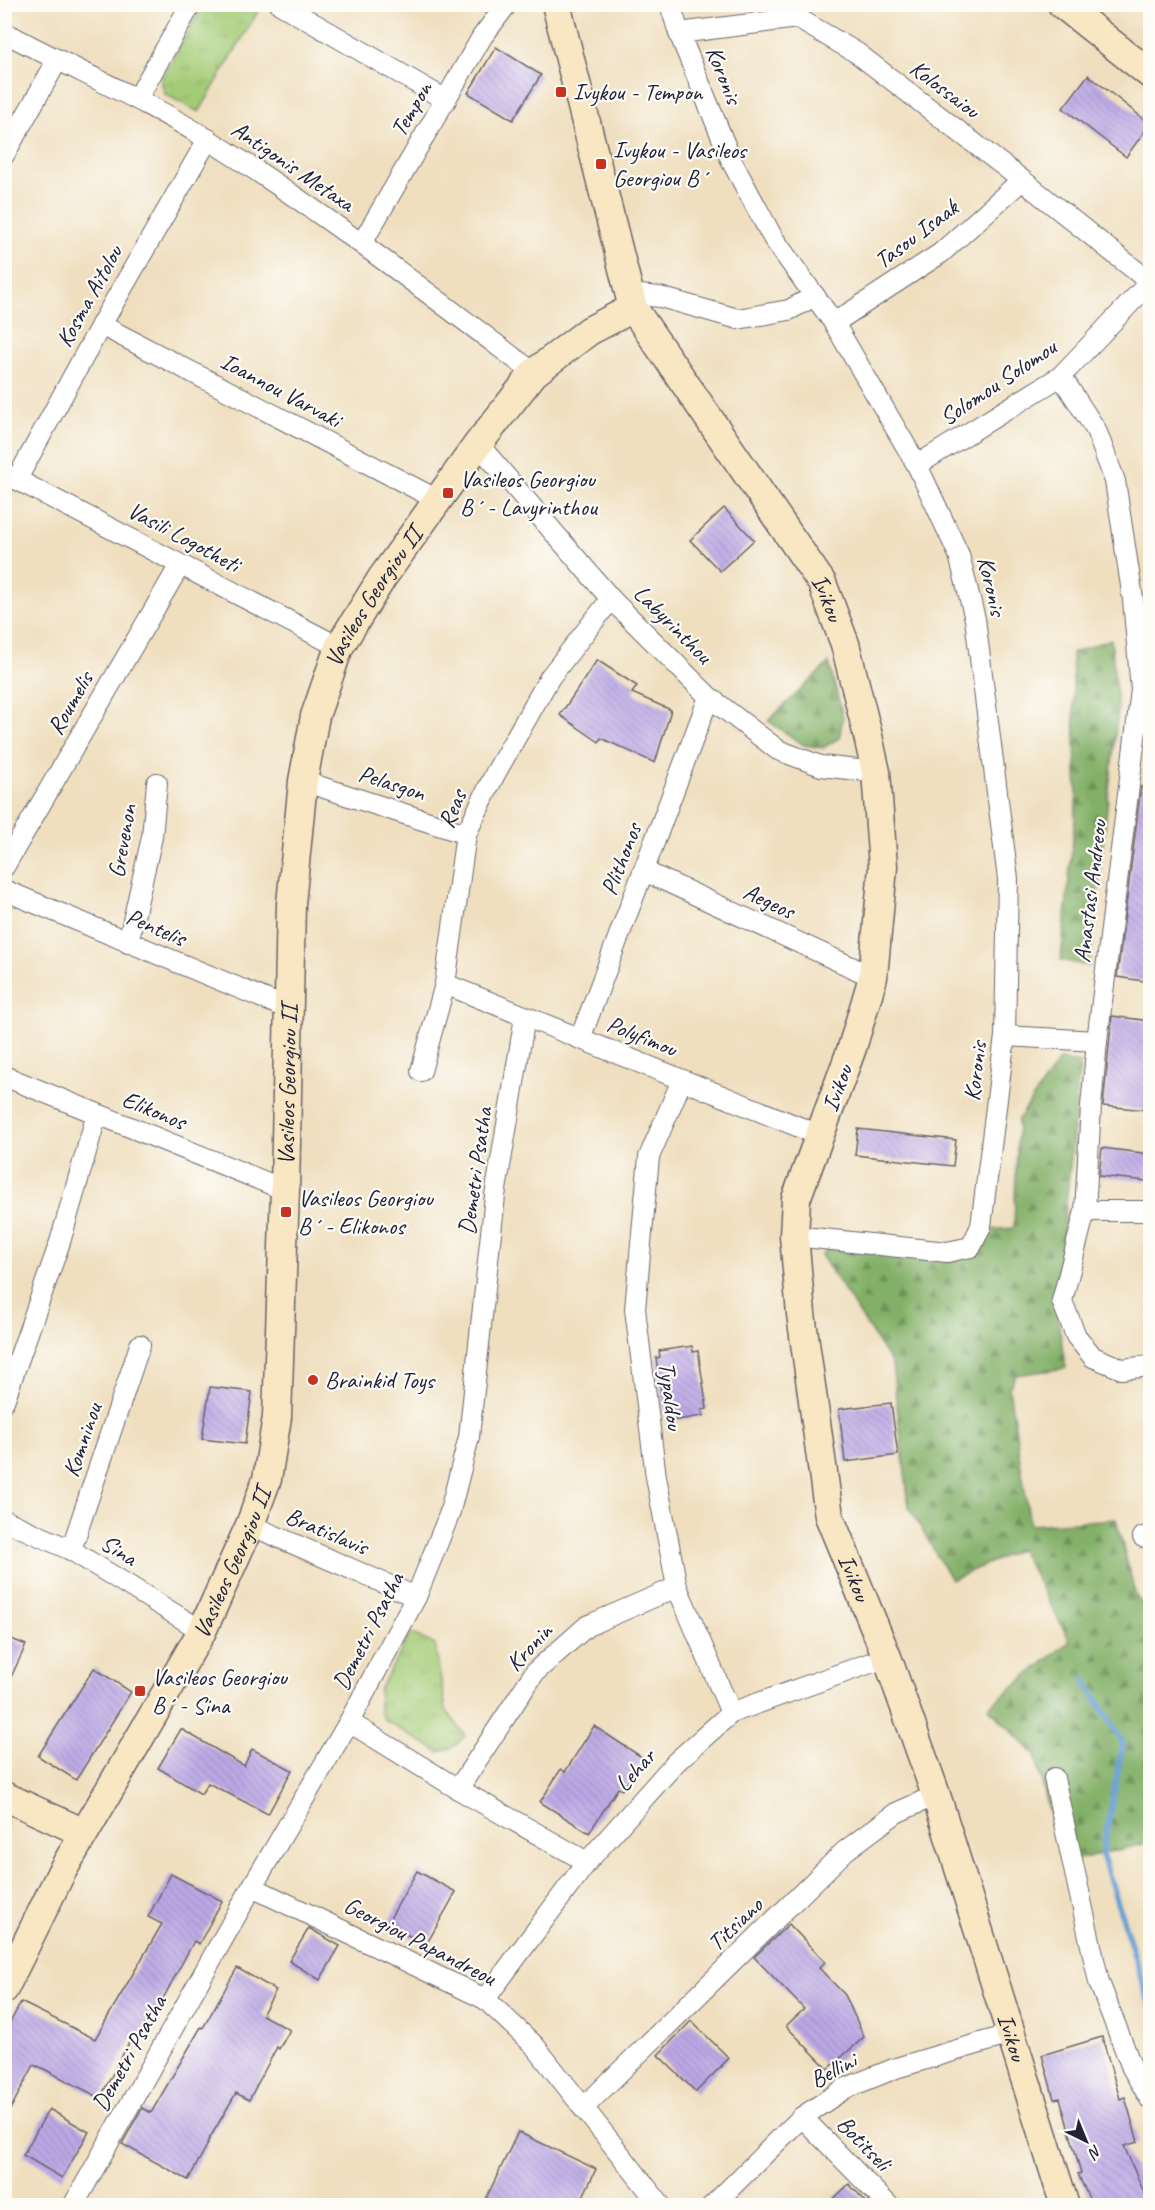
<svg xmlns="http://www.w3.org/2000/svg" width="1155" height="2210" font-family="Caveat,sans-serif">
  <defs>
    <pattern id="forest-firs" width="22" height="20" patternUnits="userSpaceOnUse" patternTransform="scale(1.5)"><rect width="22" height="20" fill="#83b068"/><path d="M5 1l3.5 6h-7zM16 11l3.5 6h-7z" fill="#6b8f57"/></pattern>
    <pattern id="park-tufts" width="24" height="20" patternUnits="userSpaceOnUse" patternTransform="scale(1.5)"><rect width="24" height="20" fill="#a4cc77"/><path d="M3 7l-1-3M5 7V3M7 7l1-3M15 17l-1-3M17 17v-4M19 17l1-3" fill="none" stroke="#8daf68"/></pattern>
    <pattern id="building-back-hatch" width="6" height="6" patternUnits="userSpaceOnUse" patternTransform="scale(1.5)"><rect width="6" height="6" fill="#bca8e5"/><path d="M-1 5l2 2M0 0l6 6M5-1l2 2" fill="none" stroke="#a190c5"/></pattern>
  </defs>
  <rect width="100%" height="100%" fill="#fdfcf7"/>
  <filter id="ink" filterUnits="userSpaceOnUse"><feTurbulence type="fractalNoise" baseFrequency=".0167" numOctaves="2"/><feDisplacementMap in="SourceGraphic" scale="12" xChannelSelector="R" yChannelSelector="G"/><feConvolveMatrix kernelMatrix="1 2 1 2 8 2 1 2 1" color-interpolation-filters="sRGB"/></filter>
  <filter id="wash" filterUnits="userSpaceOnUse"><feTurbulence type="fractalNoise" baseFrequency=".008" numOctaves="4" result="noise"/><feDisplacementMap in="SourceGraphic" scale="24" xChannelSelector="R" yChannelSelector="G"/><feGaussianBlur stdDeviation="1.35" result="paint"/><feColorMatrix in="noise" values="0 0 0 0 0 0 0 0 0 0 0 0 0 0 0 0 0 1.4 0 .05"/><feComposite in="paint" operator="in"/></filter>
  <g filter="url(#wash)">
    <rect width="100%" height="100%" fill="#efdfbf"/>
    <!-- forest -->
    <g fill="url(#forest-firs)" stroke="#526952" stroke-width="1.5">
      <polygon points="1111,639 1118,711 1089,966 1061,960 1077,797 1072,653"/>
      <polygon points="829,663 843,717 839,738 823,748 804,745 768,721"/>
      <polygon points="1059,1060 1080,1063 1056,1308 1066,1368 1016,1375 1009,1388 1030,1525 1116,1519 1136,1597 1150,1611 1150,1845 1143,1844 1062,1863 1035,1755 988,1707 1070,1641 1020,1549 951,1580 909,1507 892,1364 821,1255 830,1246 950,1262 988,1230 1014,1228 1018,1120"/>
    </g>
    <!-- park -->
    <g fill="url(#park-tufts)" stroke="#637759" stroke-width="1.5">
      <polygon points="259,4 261,6 199,112 165,94 161,80 203,5"/>
      <path d="M411,1633L435,1645L446,1710L465,1735C458,1745 451,1749 439,1752L384,1720L379,1711V1690Z"/>
    </g>
    <g fill="none" stroke-linecap="round" stroke-linejoin="round">
      <!-- stream -->
      <polyline stroke="#659ed3" stroke-width="6" points="1085,1680 1123,1743 1102,1854 1150,2005"/>
    </g>
    <g id="blocks">
      <!-- building -->
      <g fill="url(#building-back-hatch)">
        <polygon points="496,47 541,75 513,120 468,93"/>
        <polygon points="1088,75 1150,124 1126,157 1063,108"/>
        <polygon points="724,508 754,540 720,571 690,540"/>
        <polygon points="597,660 637,686 632,693 671,710 655,763 601,738 599,742 560,715"/>
        <polygon points="1141,787 1150,789 1150,982 1117,977"/>
        <polygon points="1112,1016 1150,1021 1145,1059 1150,1059 1148,1110 1103,1106"/>
        <polygon points="858,1129 956,1140 953,1166 855,1155"/>
        <polygon points="1102,1148 1150,1154 1147,1181 1099,1176"/>
        <polygon points="692,1346 693,1352 698,1351 707,1409 702,1410 703,1416 671,1421 670,1415 665,1416 656,1358 660,1357 659,1351"/>
        <polygon points="210,1387 252,1392 245,1444 202,1439"/>
        <polygon points="891,1403 898,1455 845,1462 839,1409"/>
        <polygon points="4,1636 26,1645 4,1692"/>
        <polygon points="94,1668 131,1692 76,1780 38,1756"/>
        <polygon points="594,1726 643,1758 622,1790 618,1788 589,1833 540,1802 561,1769 565,1772"/>
        <polygon points="181,1729 244,1766 252,1749 292,1770 268,1814 208,1783 201,1794 158,1768"/>
        <polygon points="417,1871 456,1892 426,1945 387,1924"/>
        <polygon points="171,1874 222,1901 199,1944 194,1941 158,2008 155,2007 136,2041 131,2039 100,2098 38,2066 37,2067 34,2065 4,2121 4,2034 21,2002 95,2039 162,1924 148,1917"/>
        <polygon points="789,1924 825,1962 819,1968 845,1995 864,2037 828,2069 786,2026 804,2009 754,1957"/>
        <polygon points="309,1928 340,1946 320,1980 289,1961"/>
        <polygon points="237,1968 276,1990 262,2015 290,2030 279,2049 277,2047 249,2100 236,2093 207,2143 208,2144 188,2180 122,2144 142,2108 151,2113 201,2027 203,2028"/>
        <polygon points="691,2021 729,2058 696,2092 658,2055"/>
        <polygon points="1102,2037 1120,2099 1125,2097 1138,2142 1124,2146 1148,2202 1140,2205 1092,2205 1078,2174 1081,2173 1060,2098 1054,2099 1042,2055"/>
        <polygon points="49,2109 89,2132 62,2178 23,2155"/>
        <polygon points="518,2132 596,2169 579,2205 483,2205"/>
        <polygon points="849,2184 869,2205 827,2205"/>
      </g>
    </g>
  </g>
  <g filter="url(#ink)">
    <use href="#blocks" fill-opacity="0" stroke="#6a6469" stroke-width="1.5"/>
    <g fill="none" stroke-linecap="round" stroke-linejoin="round">
      <defs>
        <g id="street">
          <polyline points="280,4 446,100"/>
          <polyline points="670,4 679,33 732,162 773,238 834,323 917,465 959,555 975,619 1008,879 1005,1036 981,1226 971,1247 947,1252 794,1236"/>
          <path d="M4,32C72,69 144,99 209,140C322,211 428,293 534,373"/>
          <polyline points="679,33 797,18 857,53 1022,180 1150,282"/>
          <polyline points="137,99 191,4"/>
          <polyline points="4,155 57,61"/>
          <polyline points="362,243 482,37 507,4"/>
          <polyline points="629,294 660,297 738,319 789,310 815,296"/>
          <polyline points="834,323 941,253 1022,180"/>
          <polyline points="101,325 438,500"/>
          <polyline points="1061,376 1096,430 1115,481 1133,599 1141,690 1097,1041 1091,1106 1085,1211 1062,1301 1076,1336 1093,1357 1122,1369 1150,1366"/>
          <polyline points="478,444 611,599 709,697 778,750 821,766 876,772"/>
          <polyline points="917,465 1061,376 1150,282"/>
          <polyline points="4,473 339,647"/>
          <polyline points="17,479 101,325 208,139"/>
          <polyline points="303,781 466,834"/>
          <polyline points="4,867 180,565"/>
          <polyline points="644,871 873,977"/>
          <polyline points="4,890 289,1009"/>
          <polyline points="128,943 152,837 157,783"/>
          <polyline points="445,984 819,1135"/>
          <polyline points="1005,1036 1097,1041"/>
          <polyline points="580,1039 709,697"/>
          <polyline points="421,1071 445,984 466,834 495,774 550,677 611,599"/>
          <polyline points="4,1076 285,1190"/>
          <polyline points="682,1080 649,1157 635,1309 656,1477 677,1587 731,1713"/>
          <polyline points="1085,1211 1150,1211"/>
          <polyline points="4,1401 60,1242 97,1114"/>
          <polyline points="4,1520 71,1550 202,1631"/>
          <polyline points="250,1525 416,1597"/>
          <polyline points="1143,1537 1150,1536"/>
          <polyline points="71,1550 140,1345"/>
          <polyline points="349,1722 458,1789 587,1862"/>
          <polyline points="1054,1778 1099,1982 1132,2068 1150,2099"/>
          <polyline points="458,1789 535,1672 587,1626 677,1587"/>
          <polyline points="252,1887 485,1999 534,2045 661,2206"/>
          <polyline points="485,1999 587,1862 676,1762 731,1713 887,1657"/>
          <polyline points="583,2108 845,1851 896,1813 936,1795"/>
          <polyline points="802,2117 889,2206"/>
          <polyline points="73,2206 252,1887 349,1722 416,1597 449,1515 469,1437 495,1196 525,1017"/>
          <polyline points="712,2206 802,2117 844,2089 896,2068 1011,2034"/>
        </g>
        <g id="secondary">
          <path id="s1" d="M556,4L633,308L822,583L845,644L868,736L876,772L883,867L873,977L852,1048L796,1199L794,1236L801,1314L829,1516L887,1657L936,1795L1065,2206"/>
          <polyline points="1062,4 1150,74"/>
          <polyline points="4,1796 84,1833"/>
          <path id="s2" d="M4,1989L61,1873L202,1631L250,1525L267,1479L277,1417L285,1190L291,904L303,781L315,716L339,647L382,578L478,444L534,373L589,331L633,308"/>
        </g>
      </defs>
      <!-- street casing -->
      <use href="#street" stroke="#6a6469" stroke-width="22"/>
      <!-- secondary casing -->
      <use href="#secondary" stroke="#6a6469" stroke-width="31"/>
      <!-- street -->
      <use href="#street" stroke="#fff" stroke-width="20"/>
      <!-- secondary -->
      <use href="#secondary" stroke="#f9e7c3" stroke-width="28"/>
    </g>
  </g>
  <!-- markers -->
  <g fill="#c8321e" stroke="#fdfcf7" stroke-width="2">
    <rect x="555" y="86" width="12" height="12" rx="3"/>
    <rect x="595" y="158" width="12" height="12" rx="3"/>
    <rect x="442" y="487" width="12" height="12" rx="3"/>
    <rect x="280" y="1206" width="12" height="12" rx="3"/>
    <circle cx="313" cy="1380" r="6"/>
    <rect x="134" y="1685" width="12" height="12" rx="3"/>
  </g>
  <g text-anchor="middle" dominant-baseline="central" stroke-width="4.5" stroke-linejoin="round" paint-order="stroke">
    <!-- street labels -->
    <g font-size="24" fill="#22223b" stroke="#fdfcf7">
      <text transform="translate(724 75) rotate(68)">Koronis</text>
      <text transform="translate(945 89) rotate(37)">Kolossaiou</text>
      <text transform="translate(411 109) rotate(-60)">Tempon</text>
      <text transform="translate(293 166) rotate(34)">Antigonis Metaxa</text>
      <text transform="translate(916 234) rotate(-37)">Tasou Isaak</text>
      <text transform="translate(89 296) rotate(-61)">Kosma Aitolou</text>
      <text transform="translate(998 382) rotate(-34)">Solomou Solomou</text>
      <text transform="translate(281 390) rotate(28)">Ioannou Varvaki</text>
      <text transform="translate(184 537) rotate(28)">Vasili Logotheti</text>
      <text transform="translate(992 586) rotate(77)">Koronis</text>
      <text stroke="none"><textPath href="#s2" startOffset="1474">Vasileos Georgiou II</textPath></text>
      <text stroke="none"><textPath href="#s1" startOffset="663">Ivikou</textPath></text>
      <text transform="translate(673 624) rotate(45)">Labyrinthou</text>
      <text transform="translate(70 703) rotate(-60)">Roumelis</text>
      <text transform="translate(392 783) rotate(18)">Pelasgon</text>
      <text transform="translate(452 809) rotate(-68)">Reas</text>
      <text transform="translate(122 841) rotate(-80)">Grevenon</text>
      <text transform="translate(621 859) rotate(-69)">Plithonos</text>
      <text transform="translate(1090 891) rotate(-83)">Anastasi Andreou</text>
      <text transform="translate(769 901) rotate(25)">Aegeos</text>
      <text transform="translate(156 927) rotate(23)">Pentelis</text>
      <text transform="translate(642 1036) rotate(22)">Polyfimou</text>
      <text transform="translate(975 1071) rotate(-83)">Koronis</text>
      <text stroke="none"><textPath href="#s2" startOffset="970">Vasileos Georgiou II</textPath></text>
      <text transform="translate(837 1088) rotate(-69)">Ivikou</text>
      <text transform="translate(154 1110) rotate(22)">Elikonos</text>
      <text transform="translate(475 1171) rotate(-82)">Demetri Psatha</text>
      <text transform="translate(671 1396) rotate(83)">Typaldou</text>
      <text transform="translate(82 1440) rotate(-71)">Komninou</text>
      <text transform="translate(327 1531) rotate(23)">Bratislavis</text>
      <text transform="translate(119 1550) rotate(32)">Sina</text>
      <text stroke="none"><textPath href="#s2" startOffset="484">Vasileos Georgiou II</textPath></text>
      <text stroke="none"><textPath href="#s1" startOffset="1671">Ivikou</textPath></text>
      <text transform="translate(368 1631) rotate(-63)">Demetri Psatha</text>
      <text transform="translate(529 1647) rotate(-47)">Kronin</text>
      <text transform="translate(635 1770) rotate(-48)">Lehar</text>
      <text transform="translate(735 1924) rotate(-44)">Titsiano</text>
      <text transform="translate(420 1941) rotate(27)">Georgiou Papandreou</text>
      <text stroke="none"><textPath href="#s1" startOffset="2157">Ivikou</textPath></text>
      <text transform="translate(129 2053) rotate(-61)">Demetri Psatha</text>
      <text transform="translate(833 2070) rotate(-28)">Bellini</text>
      <text transform="translate(864 2143) rotate(46)">Botitseli</text>
    </g>
    <!-- poi labels -->
    <g font-size="24" fill="#22223b" stroke="#fdfcf7" text-anchor="start">
      <text x="573" y="92">Ivykou - Tempon</text>
      <text x="613" y="150">Ivykou - Vasileos<tspan x="613" dy="28">Georgiou B´</tspan></text>
      <text x="460" y="479">Vasileos Georgiou<tspan x="460" dy="28">B´ - Lavyrinthou</tspan></text>
      <text x="298" y="1198">Vasileos Georgiou<tspan x="298" dy="28">B´ - Elikonos</tspan></text>
      <text x="325" y="1380">Brainkid Toys</text>
      <text x="152" y="1677">Vasileos Georgiou<tspan x="152" dy="28">B´ - Sina</tspan></text>
    </g>
  </g>
  <!-- margin -->
  <rect width="1155" height="2210" fill="none" stroke="#fdfcf7" stroke-width="24"/>
  <!-- north arrow -->
  <g transform="translate(1086 2141) rotate(137)" stroke="#fdfcf7" stroke-width="4.5" paint-order="stroke">
  <path d="M0-4.5L10 22L0 15L-10 22Z" fill="#22223b"/>
  <text y="-9" font-size="16" font-weight="bold" text-anchor="middle" fill="#22223b">N</text>
  </g>
</svg>
